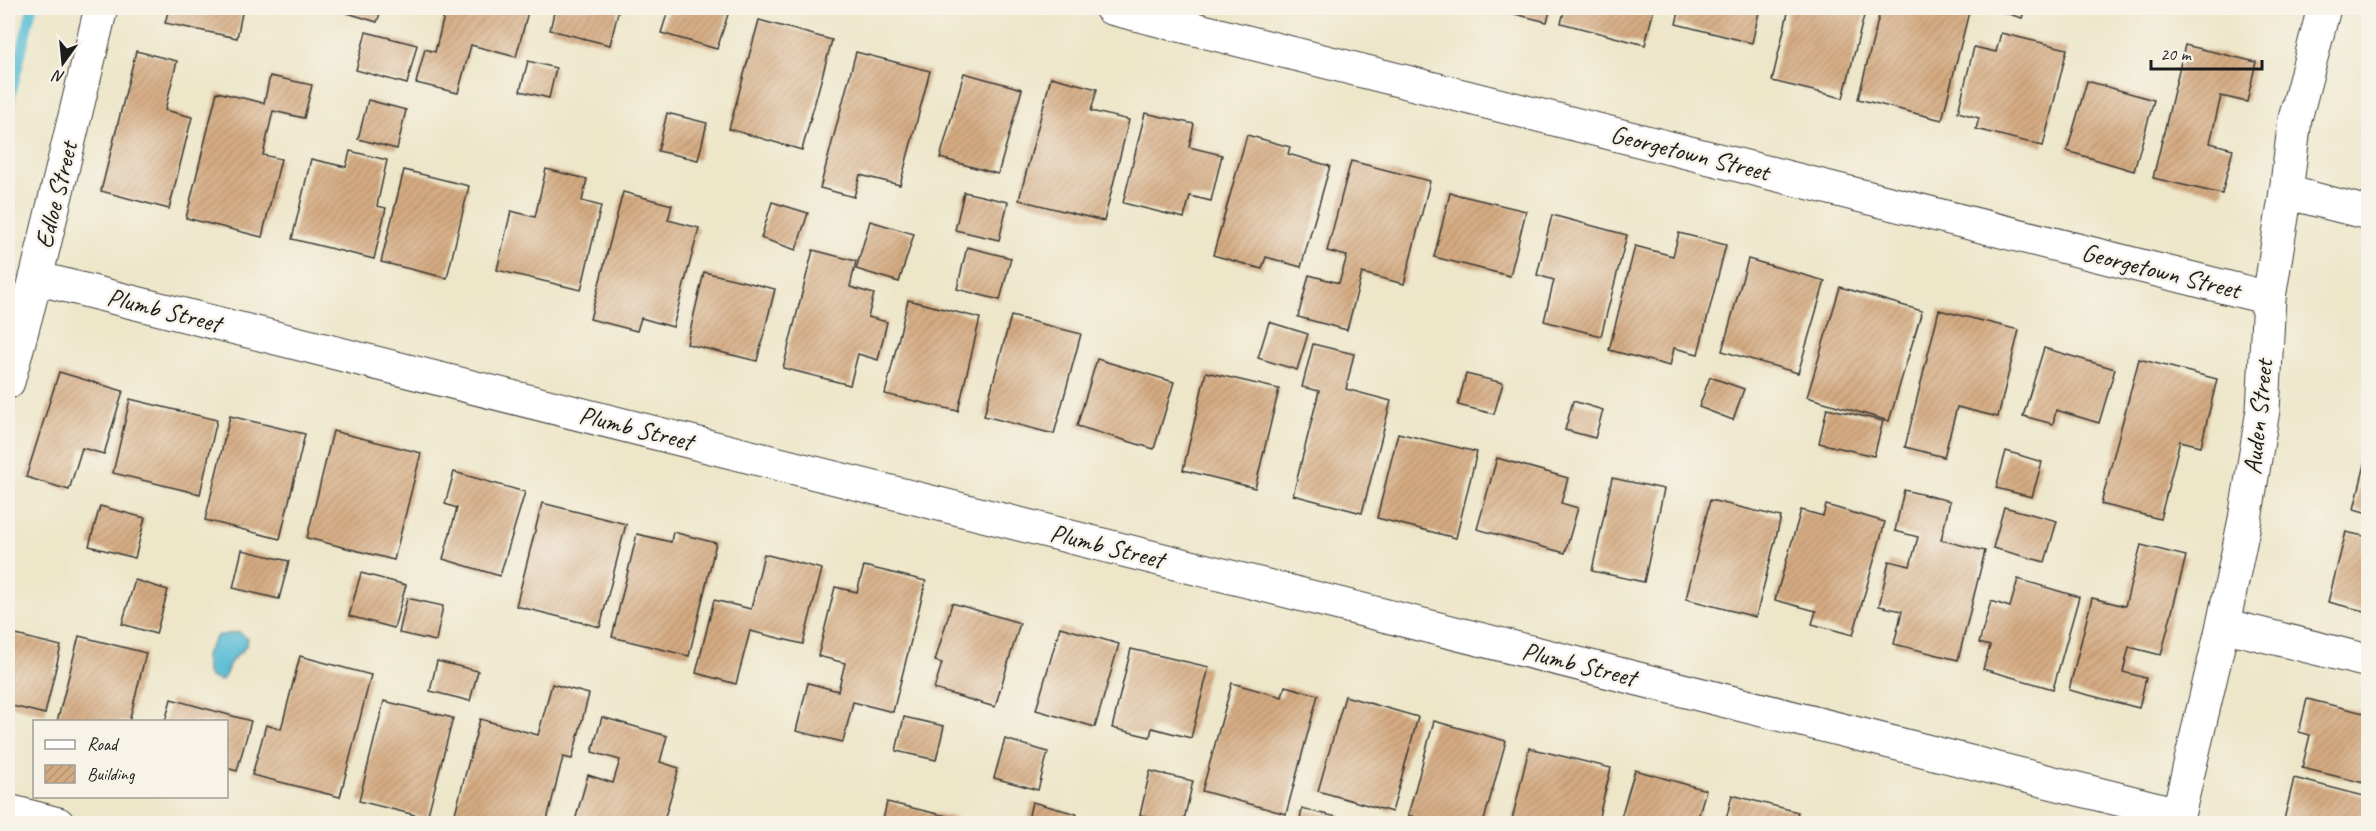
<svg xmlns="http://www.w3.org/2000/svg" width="2376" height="831" font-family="Caveat,sans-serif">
  <defs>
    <pattern id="building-hatch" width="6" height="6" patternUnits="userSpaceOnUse" patternTransform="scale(1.5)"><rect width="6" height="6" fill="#d4aa81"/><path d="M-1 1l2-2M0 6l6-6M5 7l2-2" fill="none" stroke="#b5926f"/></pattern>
  </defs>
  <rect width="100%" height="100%" fill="#f7f3e8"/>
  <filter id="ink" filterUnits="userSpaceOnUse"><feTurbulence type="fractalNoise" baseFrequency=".0167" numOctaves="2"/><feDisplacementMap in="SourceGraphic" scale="12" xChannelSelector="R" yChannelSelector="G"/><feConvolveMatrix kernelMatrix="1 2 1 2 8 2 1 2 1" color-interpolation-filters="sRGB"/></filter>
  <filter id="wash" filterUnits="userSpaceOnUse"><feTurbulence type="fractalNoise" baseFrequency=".008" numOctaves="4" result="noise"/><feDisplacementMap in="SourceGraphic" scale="24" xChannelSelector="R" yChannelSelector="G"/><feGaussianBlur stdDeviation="1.35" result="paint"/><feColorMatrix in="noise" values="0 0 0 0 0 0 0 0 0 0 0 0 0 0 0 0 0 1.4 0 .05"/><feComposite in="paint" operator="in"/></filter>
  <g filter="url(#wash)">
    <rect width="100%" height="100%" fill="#ede6c9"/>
    <!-- water -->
    <path fill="#56bcd4" stroke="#396c78" stroke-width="1.5" d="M239,632L248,639C244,655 236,652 230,663C226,670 228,674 221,681L208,676L205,656L217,636Z"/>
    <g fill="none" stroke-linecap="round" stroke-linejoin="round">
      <!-- stream -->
      <polyline stroke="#56bcd4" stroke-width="10" points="8,107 32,8"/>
    </g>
    <g id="blocks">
      <!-- building -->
      <g fill="url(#building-hatch)">
        <polygon points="169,8 243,8 237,38 165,23"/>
        <polygon points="331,8 382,8 377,22"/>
        <polygon points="446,8 529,8 516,57 471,45 458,93 416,83 425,49 435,52"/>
        <polygon points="555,8 619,8 610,45 550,30"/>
        <polygon points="669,8 730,8 717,49 661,33"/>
        <polygon points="1491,8 1551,8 1547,22"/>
        <polygon points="1565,8 1654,8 1645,45 1561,23"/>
        <polygon points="1680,8 1760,8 1752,43 1676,24"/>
        <polygon points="1789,8 1866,8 1843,98 1772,81"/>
        <polygon points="1881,8 1970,8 1942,120 1858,99"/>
        <polygon points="1989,8 2025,8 2022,18"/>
        <polygon points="759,20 832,40 802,150 729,129"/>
        <polygon points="366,32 417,45 407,84 356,70"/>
        <polygon points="2001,33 2067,49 2043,146 1976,129 1979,118 1958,112 1974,47 1996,52"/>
        <polygon points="2185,45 2256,62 2247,102 2221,96 2210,143 2233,149 2222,194 2153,178"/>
        <polygon points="136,51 177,61 165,110 192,117 169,209 101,191"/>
        <polygon points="856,52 930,71 900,185 860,175 854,197 820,188"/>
        <polygon points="528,61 556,68 549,98 520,91"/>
        <polygon points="964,73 1022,89 998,174 940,158"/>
        <polygon points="270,76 312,85 304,118 273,111 263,155 281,159 262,237 186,218 217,92 264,103"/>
        <polygon points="1051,77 1097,89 1091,111 1129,120 1104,221 1019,200"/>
        <polygon points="2087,81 2154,100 2134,171 2067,151"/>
        <polygon points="368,100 406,110 397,149 358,139"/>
        <polygon points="667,113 707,123 698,160 658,151"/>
        <polygon points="1145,113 1194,124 1189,147 1222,155 1211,201 1190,196 1184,218 1123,203"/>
        <polygon points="1247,135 1290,147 1288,154 1330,166 1301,267 1266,257 1262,269 1213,255"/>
        <polygon points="350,151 387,160 377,206 386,208 374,259 292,239 311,159 346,167"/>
        <polygon points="1351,161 1430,181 1404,284 1362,273 1347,330 1298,317 1309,275 1339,283 1347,256 1327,251"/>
        <polygon points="546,169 587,179 582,201 601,206 581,290 497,270 511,211 535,217"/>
        <polygon points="404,170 469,186 447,278 381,262"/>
        <polygon points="623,192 672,205 668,220 699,228 673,327 641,318 637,331 590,319"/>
        <polygon points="964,192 1008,202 999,240 955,230"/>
        <polygon points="1450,193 1526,211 1510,276 1434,257"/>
        <polygon points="772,202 808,213 796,250 761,238"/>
        <polygon points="1552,215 1627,235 1601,336 1544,321 1554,280 1537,275"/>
        <polygon points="870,221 914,234 899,282 856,269"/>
        <polygon points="1679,233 1726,245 1698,354 1674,348 1670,366 1609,350 1635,246 1673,256"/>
        <polygon points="967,247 1011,258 1000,300 957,289"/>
        <polygon points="813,250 856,261 850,287 874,294 868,317 887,322 878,360 858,354 850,385 783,368"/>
        <polygon points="1748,259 1825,281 1798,373 1722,351"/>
        <polygon points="704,272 775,289 757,361 687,344"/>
        <polygon points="1840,287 1922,311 1889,421 1807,397"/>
        <polygon points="908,300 980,318 958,411 885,394"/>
        <polygon points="1939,310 2019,330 1998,417 1957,407 1944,457 1905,447"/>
        <polygon points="1011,316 1081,334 1054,434 984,416"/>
        <polygon points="1269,322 1308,334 1297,370 1258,358"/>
        <polygon points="1313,344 1354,354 1346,389 1391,401 1362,513 1293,495 1319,391 1302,387"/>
        <polygon points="2044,348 2115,369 2099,423 2056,410 2053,424 2023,416"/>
        <polygon points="1097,359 1174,382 1154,449 1077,426"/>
        <polygon points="2139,359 2217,379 2201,446 2180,441 2160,519 2101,504"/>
        <polygon points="59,372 123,391 104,454 82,448 69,490 26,477"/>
        <polygon points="1206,372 1279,389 1255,488 1183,470"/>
        <polygon points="1466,374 1503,383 1494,414 1458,405"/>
        <polygon points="1710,377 1744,389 1733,420 1699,407"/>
        <polygon points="130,399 217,420 200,494 113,473"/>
        <polygon points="1573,401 1603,410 1595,438 1565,430"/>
        <polygon points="1827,408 1883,421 1874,456 1819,443"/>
        <polygon points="230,416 305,434 280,539 205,520"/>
        <polygon points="333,431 421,453 394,560 307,538"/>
        <polygon points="1398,433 1477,452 1456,538 1377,518"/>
        <polygon points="2006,451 2042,462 2032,497 1996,488"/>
        <polygon points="2368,452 2368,513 2354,509"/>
        <polygon points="1497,458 1568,478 1561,503 1578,508 1565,553 1477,529"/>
        <polygon points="454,472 525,492 500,576 443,559 457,508 445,504"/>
        <polygon points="1612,478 1664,489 1644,582 1592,571"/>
        <polygon points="1904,490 1950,501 1941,540 1985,551 1958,660 1894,644 1902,611 1879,606 1889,561 1910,566 1918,537 1895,531"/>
        <polygon points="1710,500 1781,517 1756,617 1686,599"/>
        <polygon points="542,503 626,524 600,627 516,606"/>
        <polygon points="1826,505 1885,522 1853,635 1812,624 1816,611 1775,600 1801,510 1823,516"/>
        <polygon points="100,506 145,518 135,558 89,546"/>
        <polygon points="2004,507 2057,521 2045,562 1993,548"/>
        <polygon points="673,532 716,543 689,656 612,637 637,534 671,542"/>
        <polygon points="2346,532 2368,537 2368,612 2328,602"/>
        <polygon points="2141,545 2186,556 2161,655 2129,647 2123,672 2146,678 2139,708 2069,690 2092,598 2125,606"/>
        <polygon points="242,550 289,561 279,599 233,588"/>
        <polygon points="764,554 822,569 803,644 750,631 736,684 696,673 714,600 751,609"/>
        <polygon points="864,566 926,581 893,712 853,702 843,742 796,731 808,683 838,691 845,663 818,656 835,587 857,592"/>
        <polygon points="361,573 406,585 394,628 349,616"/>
        <polygon points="2018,579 2079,597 2053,689 1983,669 1990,646 1979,643 1991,601 2010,607"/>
        <polygon points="135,580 168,590 156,634 122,624"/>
        <polygon points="407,598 443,606 436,641 399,633"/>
        <polygon points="952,603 1020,623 995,707 934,689 942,663 935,661"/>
        <polygon points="1060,627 1119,644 1095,727 1036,710"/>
        <polygon points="8,633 61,646 45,714 8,705"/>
        <polygon points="79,636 146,653 129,722 57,722"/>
        <polygon points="1131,649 1209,667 1191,738 1152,728 1150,737 1112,728"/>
        <polygon points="300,656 371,675 340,797 252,775 266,725 281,729"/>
        <polygon points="437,661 478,671 470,701 430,691"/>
        <polygon points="1232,683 1282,697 1285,686 1318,695 1286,814 1202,791"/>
        <polygon points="552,684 589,694 572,759 563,757 546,824 463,824 453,821 480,719 538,735"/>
        <polygon points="1345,696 1418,717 1392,812 1318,791"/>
        <polygon points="171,699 251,721 237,771 226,768 226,722 165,722"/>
        <polygon points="2307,699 2368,714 2368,784 2302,768 2310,735 2299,732"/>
        <polygon points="384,701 453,718 427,818 359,801"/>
        <polygon points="602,717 667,736 660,762 679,768 663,824 574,824 588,775 613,783 620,760 592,752"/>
        <polygon points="904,717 944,726 936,760 896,751"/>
        <polygon points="1434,721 1506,741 1483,824 1437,824 1408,815"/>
        <polygon points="1005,739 1048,752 1038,790 994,778"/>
        <polygon points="1529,748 1611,768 1597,824 1511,824"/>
        <polygon points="1635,770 1706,790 1696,824 1619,824"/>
        <polygon points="1150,771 1193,781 1183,824 1140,815"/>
        <polygon points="2294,778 2368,797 2368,824 2283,824"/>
        <polygon points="1732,795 1798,812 1795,824 1725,824"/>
        <polygon points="887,802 968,821 968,824 882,824"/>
        <polygon points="1032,802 1077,814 1075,824 1027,824"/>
        <polygon points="1302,809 1337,817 1335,824 1299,824"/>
      </g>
    </g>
  </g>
  <g filter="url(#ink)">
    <use href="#blocks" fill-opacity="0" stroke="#3b3a36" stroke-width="1.5"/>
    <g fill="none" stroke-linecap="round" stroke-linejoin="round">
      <defs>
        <g id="street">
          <polyline points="1111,8 2269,298"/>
          <polyline points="2286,192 2368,213"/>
          <polyline points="36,278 2178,814"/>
          <polyline points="8,382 36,278 101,8"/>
          <polyline points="2223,625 2368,661"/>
          <polyline points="8,811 58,824"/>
        </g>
        <polyline id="secondary" points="2176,824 2223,625 2245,519 2263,410 2269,298 2286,192 2295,119 2324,8"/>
      </defs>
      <!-- street casing -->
      <use href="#street" stroke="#3b3a36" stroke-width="35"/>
      <!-- secondary casing -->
      <use href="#secondary" stroke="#3b3a36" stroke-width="35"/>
      <!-- street -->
      <use href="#street" stroke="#fff" stroke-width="33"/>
      <!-- secondary -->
      <use href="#secondary" stroke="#fff" stroke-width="33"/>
    </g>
  </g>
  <g text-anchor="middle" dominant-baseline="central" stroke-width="5" stroke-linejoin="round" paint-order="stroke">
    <!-- street labels -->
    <g font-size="26" fill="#1c1c1c" stroke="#f7f3e8">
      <text transform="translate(1690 153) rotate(14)">Georgetown Street</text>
      <text transform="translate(56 195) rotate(-76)">Edloe Street</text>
      <text transform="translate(2161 271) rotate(14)">Georgetown Street</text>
      <text transform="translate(164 310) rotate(14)">Plumb Street</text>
      <text transform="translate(2258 417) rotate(-84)">Auden Street</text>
      <text transform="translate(636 428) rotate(14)">Plumb Street</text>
      <text transform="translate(1107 546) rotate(14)">Plumb Street</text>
      <text transform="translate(1579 664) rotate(14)">Plumb Street</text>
    </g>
  </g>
  <!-- margin -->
  <rect width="2376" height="831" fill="none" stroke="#f7f3e8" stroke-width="30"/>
  <!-- legend -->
  <rect x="33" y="720" width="195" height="78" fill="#f7f3e8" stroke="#9f9d96" stroke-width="1.5"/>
  <rect x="45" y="740" width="30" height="9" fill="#ffffff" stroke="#9f9d96" stroke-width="1.5"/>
  <text x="87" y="750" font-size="18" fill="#1c1c1c">Road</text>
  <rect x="45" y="765" width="30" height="18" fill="url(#building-hatch)" stroke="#9f9d96" stroke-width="1.5"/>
  <text x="87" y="780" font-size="18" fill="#1c1c1c">Building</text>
  <!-- north arrow -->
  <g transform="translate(63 63) rotate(195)" stroke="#f7f3e8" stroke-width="4.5" paint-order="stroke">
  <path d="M0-4.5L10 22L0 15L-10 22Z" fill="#1c1c1c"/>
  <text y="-9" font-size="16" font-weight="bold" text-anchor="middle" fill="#1c1c1c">N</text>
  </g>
  <!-- scale -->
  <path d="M2151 60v9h111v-9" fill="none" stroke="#1c1c1c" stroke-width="3"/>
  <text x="2160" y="60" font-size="18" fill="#1c1c1c" stroke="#f7f3e8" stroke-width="4.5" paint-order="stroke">20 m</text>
</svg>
